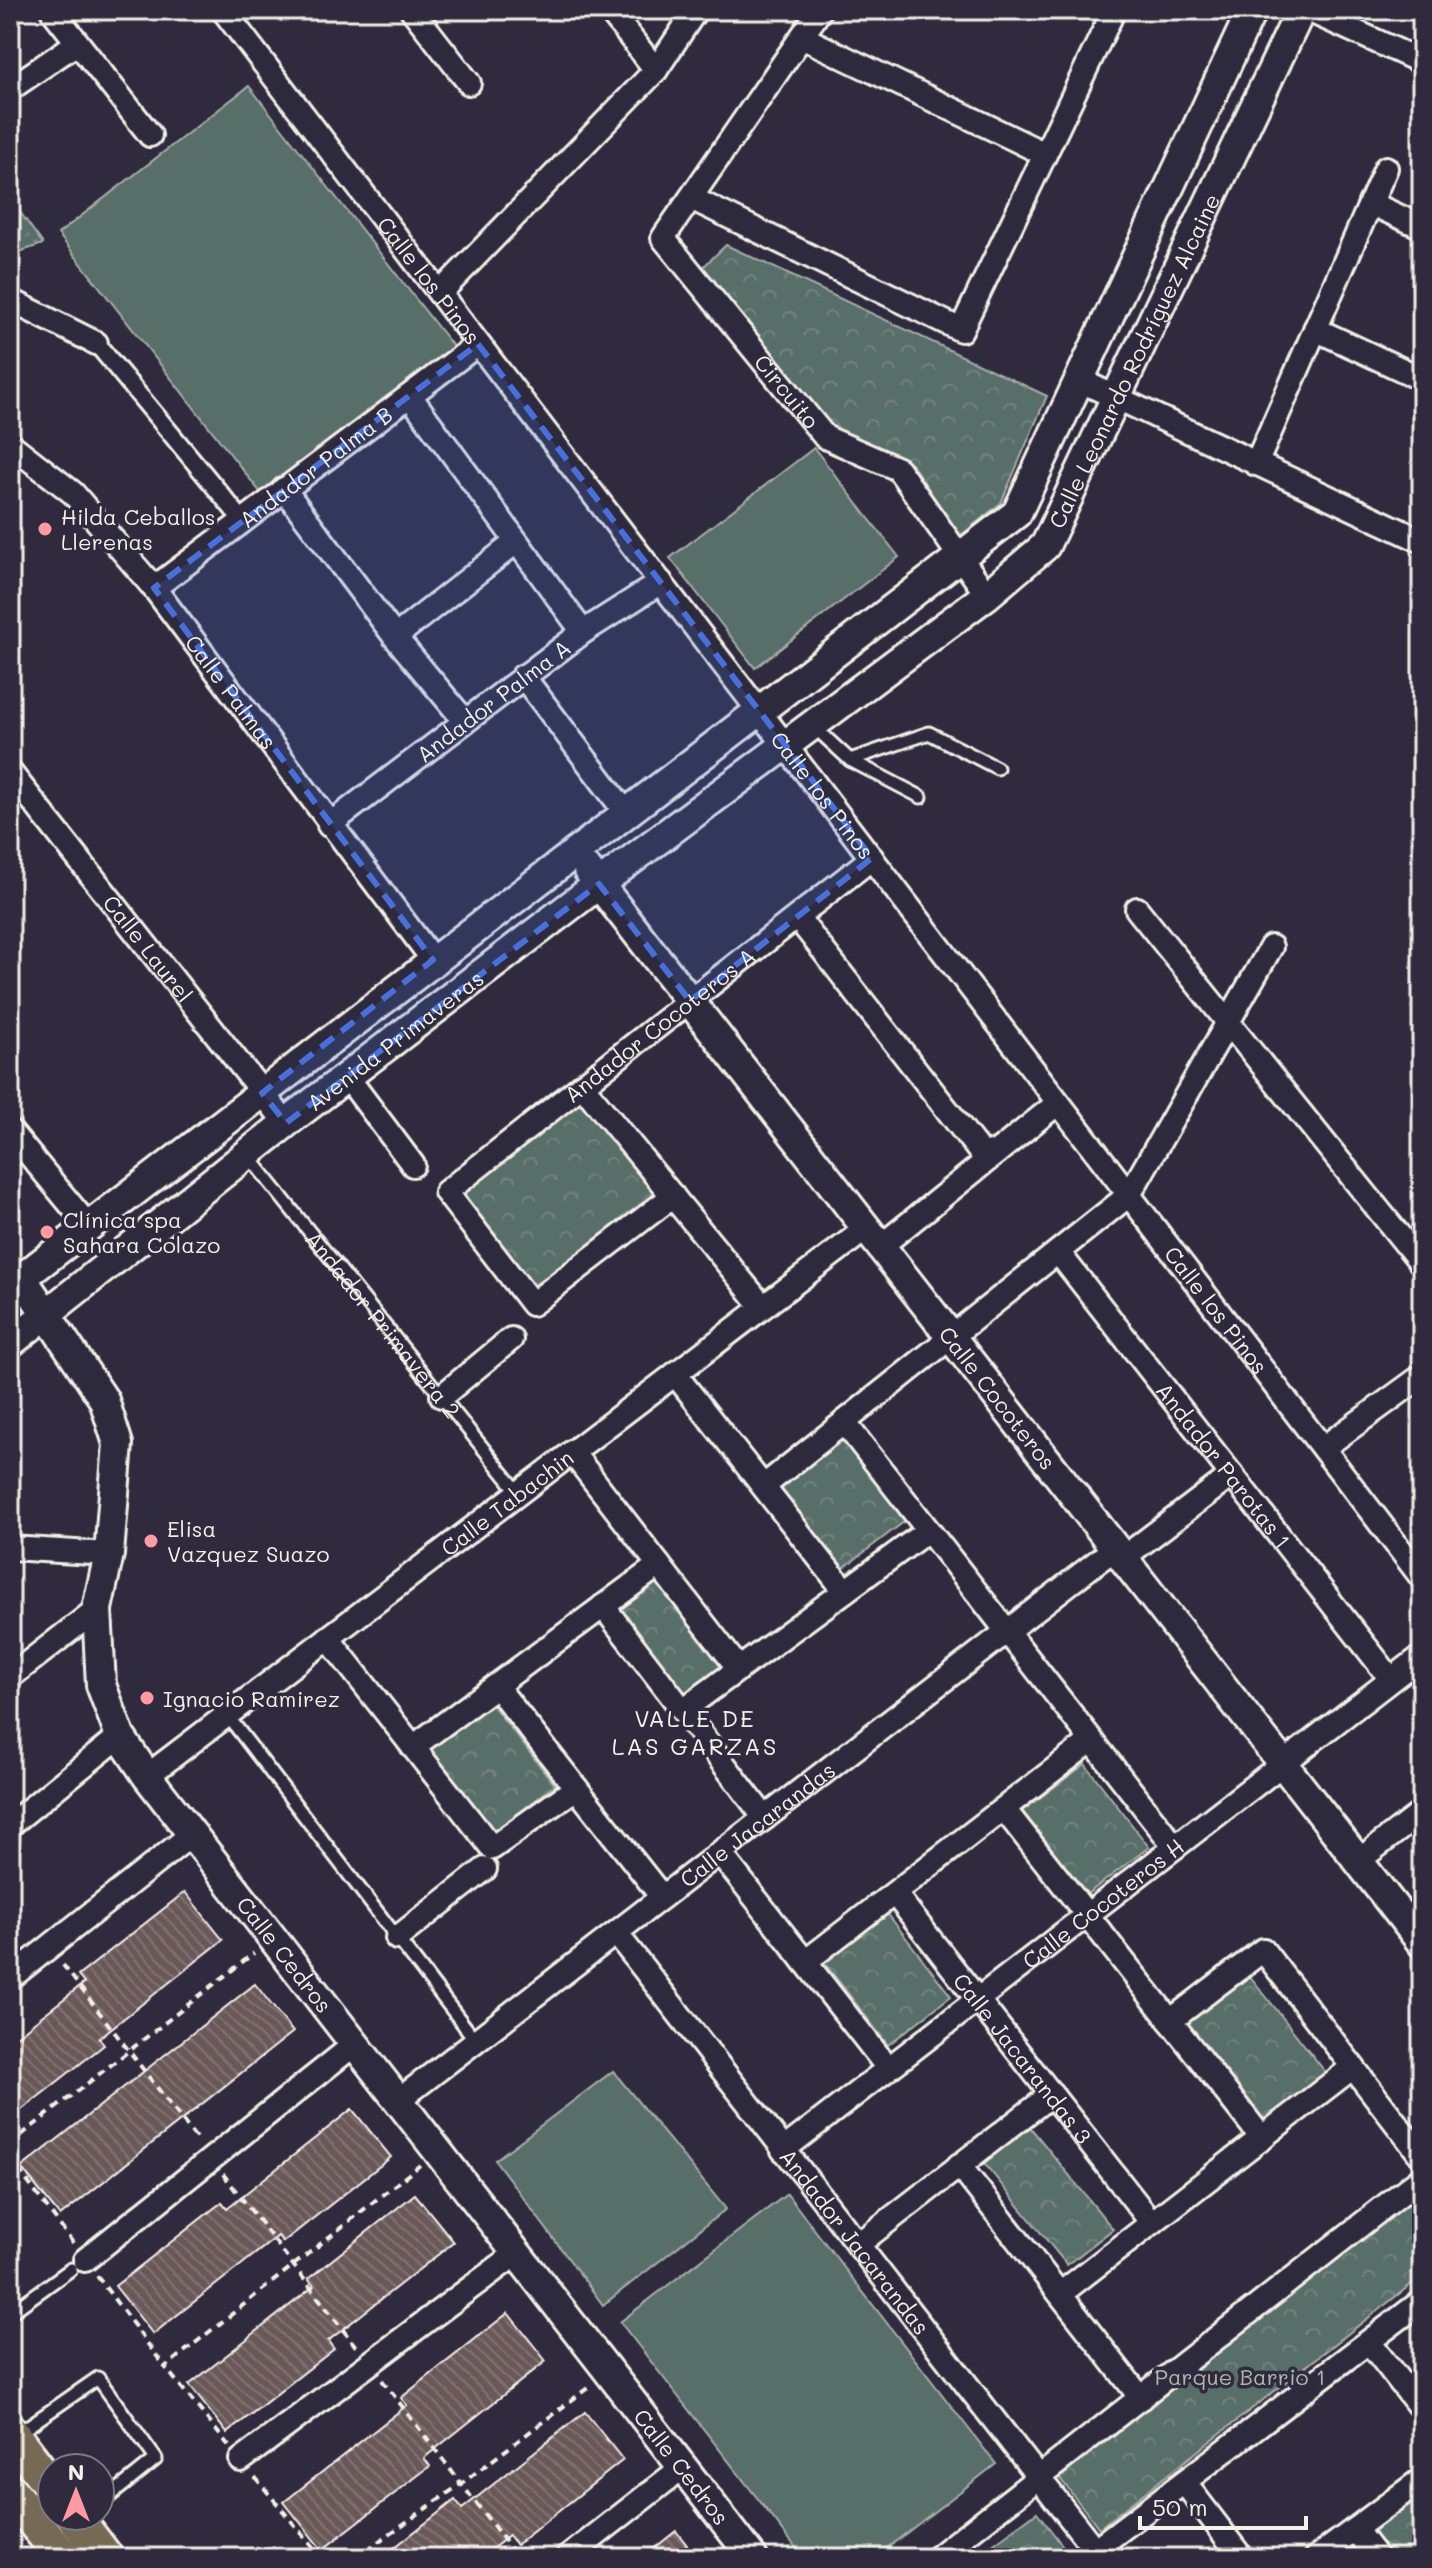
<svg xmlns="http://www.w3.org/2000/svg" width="1432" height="2568" font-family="Mali,sans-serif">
  <defs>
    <pattern id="park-crowns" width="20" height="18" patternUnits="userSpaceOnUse" patternTransform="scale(2)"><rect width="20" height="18" fill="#586e68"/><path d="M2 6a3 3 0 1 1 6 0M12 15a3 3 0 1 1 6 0" fill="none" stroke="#71837e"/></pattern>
    <pattern id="garden-dots" width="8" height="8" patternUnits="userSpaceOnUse" patternTransform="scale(2)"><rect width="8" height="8" fill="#586e68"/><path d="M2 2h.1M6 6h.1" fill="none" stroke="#71837e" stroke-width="1.8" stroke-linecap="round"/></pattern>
    <pattern id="building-back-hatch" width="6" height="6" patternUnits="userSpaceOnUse" patternTransform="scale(2)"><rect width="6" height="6" fill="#6b5959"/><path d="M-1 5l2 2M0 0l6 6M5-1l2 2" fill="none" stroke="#817171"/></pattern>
  </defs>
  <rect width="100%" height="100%" fill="#2f2a3d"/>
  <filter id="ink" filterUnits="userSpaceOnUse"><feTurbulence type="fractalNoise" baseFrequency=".0125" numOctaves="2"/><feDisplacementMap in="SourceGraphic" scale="16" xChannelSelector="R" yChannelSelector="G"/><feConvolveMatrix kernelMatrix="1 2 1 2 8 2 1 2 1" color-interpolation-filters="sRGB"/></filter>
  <g filter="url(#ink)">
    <!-- grass -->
    <g fill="#586e68" stroke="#a6b0a8" stroke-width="2">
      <polygon points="249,86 455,349 264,497 58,234"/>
      <polygon points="814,448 899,557 755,668 670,558"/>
      <polygon points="613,2071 726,2209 603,2305 495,2160"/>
      <polygon points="787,2194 996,2464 874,2558 804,2558 620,2322"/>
    </g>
    <!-- park -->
    <g fill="url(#park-crowns)" stroke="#a6b0a8" stroke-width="2">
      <polygon points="726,245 1047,396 1001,503 960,536 911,463 836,431 702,268"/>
      <polygon points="580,1097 655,1194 532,1287 458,1189"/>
      <polygon points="841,1437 905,1521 842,1569 778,1486"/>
      <polygon points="656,1575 724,1664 681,1696 613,1607"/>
      <polygon points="490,1702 555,1785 492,1834 427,1751"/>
      <polygon points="1085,1764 1149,1847 1086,1895 1021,1812"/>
      <polygon points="887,1913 951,1996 888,2045 823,1961"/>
      <polygon points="1246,1971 1327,2074 1264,2123 1183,2019"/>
      <polygon points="1030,2127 1113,2229 1067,2265 984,2163"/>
      <polygon points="1422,2193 1422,2276 1099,2528 1058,2476"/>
      <polygon points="1422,2488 1422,2558 1384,2558 1364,2532"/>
      <polygon points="1037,2512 1065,2549 1054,2558 975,2558"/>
    </g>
    <!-- garden -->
    <polygon fill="url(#garden-dots)" stroke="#a6b0a8" stroke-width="2" points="10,198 43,244 10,255"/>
    <!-- building -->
    <g fill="url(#building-back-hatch)" stroke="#f4f1e8" stroke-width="2">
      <polygon points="185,1892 223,1940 99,2038 104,2045 10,2119 10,2041 84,1983 78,1976"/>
      <polygon points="255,1984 293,2032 60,2216 21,2168"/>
      <polygon points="352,2109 391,2157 283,2242 278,2236 153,2334 115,2286 222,2202 227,2208"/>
      <polygon points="415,2194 454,2242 328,2341 334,2349 227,2433 189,2385 314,2286 308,2279"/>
      <polygon points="508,2313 546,2361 424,2458 430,2466 322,2550 284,2502 407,2405 401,2398"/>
      <polygon points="585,2412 623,2460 516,2545 509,2536 480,2558 381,2558 455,2500 462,2509"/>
      <polygon points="676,2531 697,2558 642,2558"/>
    </g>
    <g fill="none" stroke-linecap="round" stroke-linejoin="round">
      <defs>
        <g id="service">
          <polyline points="812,725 850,760 921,797"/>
          <polyline points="850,760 929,733 997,768"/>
          <path id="s1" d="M247,1154L519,1493"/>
          <polyline points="227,1715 476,2041"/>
          <polyline points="10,2313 71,2269"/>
          <polyline points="17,2434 98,2378 156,2459 100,2504"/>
        </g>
        <polyline id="pedestrian" points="96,343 243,521"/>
        <g id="minor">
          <polyline points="52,10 150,135"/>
          <path id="s2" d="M223,10L1422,1578"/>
          <polyline points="412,10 469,83"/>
          <polyline points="609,10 656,70"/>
          <path id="s3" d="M820,10L663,238L825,437L898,469L987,595"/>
          <polyline points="1308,10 1422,62"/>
          <polyline points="802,37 1045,154"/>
          <polyline points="10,89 77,43"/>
          <polyline points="691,198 961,330 1114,10"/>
          <polyline points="1370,203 1422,227"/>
          <polyline points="440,293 656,70 696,10"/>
          <polyline points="10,300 96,343"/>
          <polyline points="1315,329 1422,379"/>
          <polyline points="1079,380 1422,541"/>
          <polyline points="410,396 583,632"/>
          <path id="s4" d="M10,444L73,493L154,588L433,960"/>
          <polyline points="1256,464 1386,168"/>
          <polyline points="284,489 395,637 465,721"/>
          <path id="s5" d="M154,588L478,344"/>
          <polyline points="395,637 516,542"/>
          <polyline points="523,676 626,813"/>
          <path id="s6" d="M10,772L286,1123"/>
          <path id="s7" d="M329,825L583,632L661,582"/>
          <polyline points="1137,909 1422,1264"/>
          <polyline points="797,917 980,1152 996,1153"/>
          <polyline points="348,1078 413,1165"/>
          <polyline points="582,1085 763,1307"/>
          <polyline points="10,1131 90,1228"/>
          <path id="s8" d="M673,1196L532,1304L446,1192L872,858"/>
          <polyline points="881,1246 1058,1103"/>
          <path id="s9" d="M1058,1252L1391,1679"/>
          <polyline points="675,1374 845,1591"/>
          <polyline points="442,1396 511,1339"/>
          <polyline points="844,1422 1175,1847"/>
          <polyline points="1323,1448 1422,1376"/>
          <polyline points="572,1452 739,1669"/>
          <polyline points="764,1486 1129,1195 1271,947"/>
          <polyline points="10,1548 109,1554"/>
          <polyline points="1123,1558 1232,1475"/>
          <polyline points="603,1606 765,1818"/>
          <polyline points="328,1638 492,1848 576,1788"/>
          <polyline points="10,1677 97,1609"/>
          <polyline points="496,1686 662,1897"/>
          <polyline points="683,1710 927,1531"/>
          <polyline points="413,1747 659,1565"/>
          <path id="s10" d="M147,1776L867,1228"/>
          <polyline points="1004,1809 1262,2138"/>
          <polyline points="10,1825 120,1736"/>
          <polyline points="720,1853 888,2068"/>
          <polyline points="1358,1861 1422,1812"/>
          <path id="s11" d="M895,1894L1152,2223"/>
          <path id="s12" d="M616,1933L1095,2550"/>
          <polyline points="397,1938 485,1869"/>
          <polyline points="805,1962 1091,1741"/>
          <polyline points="10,1978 192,1834"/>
          <polyline points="1170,2021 1263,1950 1422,2157"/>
          <path id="s13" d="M399,2100L1115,1548"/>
          <path id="s14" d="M783,2150L1422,1656"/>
          <polyline points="959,2165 1141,2398"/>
          <polyline points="857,2245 1052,2094"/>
          <polyline points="85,2260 355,2044"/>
          <polyline points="1060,2294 1353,2067"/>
          <polyline points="1369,2342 1422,2410"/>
          <polyline points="241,2460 517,2253"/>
          <polyline points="1184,2482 1242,2558"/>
          <polyline points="1355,2529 1377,2558"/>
          <polyline points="1085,2557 1422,2301"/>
          <polyline points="567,2558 683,2467"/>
          <polyline points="936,2558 1422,2177"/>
          <polyline points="1316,2558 1422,2479"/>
        </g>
        <g id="tertiary">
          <path id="s15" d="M588,870L1422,1943"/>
          <path id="s16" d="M22,1278L104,1400L118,1444L109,1554L97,1609L101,1685L120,1736L147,1776L753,2558"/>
          <polyline points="10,1287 1017,513 1252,10"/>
          <path id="s17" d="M10,1343L286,1123L599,884L987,595L1045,546L1301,10"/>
        </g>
        <g id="primary">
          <polyline points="10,2432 52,2487"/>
          <polyline points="10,2492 64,2558"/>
          <polyline points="74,2516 106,2558"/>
        </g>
      </defs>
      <!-- service casing -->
      <use href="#service" stroke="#f4f1e8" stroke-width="17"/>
      <!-- pedestrian casing -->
      <use href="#pedestrian" stroke="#f4f1e8" stroke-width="22"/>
      <!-- minor casing -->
      <use href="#minor" stroke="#f4f1e8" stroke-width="28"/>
      <!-- tertiary casing -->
      <use href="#tertiary" stroke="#f4f1e8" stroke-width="34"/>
      <!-- primary casing -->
      <use href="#primary" stroke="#f4f1e8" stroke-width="40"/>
      <!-- path -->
      <g stroke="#f4f1e8" stroke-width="4" stroke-dasharray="8 6" stroke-linecap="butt">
        <polyline points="63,1965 199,2142"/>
        <polyline points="10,2144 254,1953"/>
        <polyline points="10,2158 73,2243"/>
        <polyline points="223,2174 357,2348"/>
        <polyline points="97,2276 165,2367"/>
        <polyline points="382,2380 518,2558"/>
        <polyline points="229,2446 165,2367 420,2165"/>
        <polyline points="255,2477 322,2558"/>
        <polyline points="355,2558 461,2484 589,2387"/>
      </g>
      <!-- service -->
      <use href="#service" stroke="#2f2a3d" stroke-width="11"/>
      <!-- pedestrian -->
      <use href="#pedestrian" stroke="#2f2a3d" stroke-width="16"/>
      <!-- minor -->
      <use href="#minor" stroke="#2f2a3d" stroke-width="22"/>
      <!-- tertiary -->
      <use href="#tertiary" stroke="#2f2a3d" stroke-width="28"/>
      <!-- primary -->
      <use href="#primary" stroke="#766a54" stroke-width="34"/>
    </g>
  </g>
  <!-- marked area -->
  <path fill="#486fdb" fill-opacity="0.2" stroke="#486fdb" stroke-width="6" stroke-dasharray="16 10" stroke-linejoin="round" d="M478,344L872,858L690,1001L599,884L286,1123L262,1093L433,960L154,588Z"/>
  <!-- markers -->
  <g fill="#ff9aa2" stroke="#2f2a3d" stroke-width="3">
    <circle cx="45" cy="529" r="8"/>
    <circle cx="47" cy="1232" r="8"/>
    <circle cx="151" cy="1541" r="8"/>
    <circle cx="147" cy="1698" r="8"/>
  </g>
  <g text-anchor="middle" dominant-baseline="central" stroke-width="7" stroke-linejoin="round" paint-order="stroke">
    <!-- street labels -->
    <g font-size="22" fill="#f4f1e8" stroke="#2f2a3d">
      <text stroke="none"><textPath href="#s2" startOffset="340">Calle los Pinos</textPath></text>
      <text stroke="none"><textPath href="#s17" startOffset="1512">Calle Leonardo Rodríguez Alcaine</textPath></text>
      <text stroke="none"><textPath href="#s3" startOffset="474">Circuito</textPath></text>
      <text stroke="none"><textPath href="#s5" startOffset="202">Andador Palma B</textPath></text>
      <text stroke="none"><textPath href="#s4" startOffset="334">Calle Palmas</textPath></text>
      <text stroke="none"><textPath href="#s7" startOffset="206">Andador Palma A</textPath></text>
      <text stroke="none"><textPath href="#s2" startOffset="988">Calle los Pinos</textPath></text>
      <text stroke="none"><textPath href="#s6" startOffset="224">Calle Laurel</textPath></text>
      <text stroke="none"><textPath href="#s8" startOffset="590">Andador Cocoteros A</textPath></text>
      <text stroke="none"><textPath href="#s17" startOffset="490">Avenida Primaveras</textPath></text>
      <text stroke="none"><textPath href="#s2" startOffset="1636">Calle los Pinos</textPath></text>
      <text stroke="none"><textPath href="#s1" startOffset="218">Andador Primavera 2</textPath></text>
      <text stroke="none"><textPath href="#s15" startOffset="668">Calle Cocoteros</textPath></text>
      <text stroke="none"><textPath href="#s9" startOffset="270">Andador Parotas 1</textPath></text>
      <text stroke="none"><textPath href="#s10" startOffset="452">Calle Tabachin</textPath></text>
      <text stroke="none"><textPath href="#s13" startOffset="452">Calle Jacarandas</textPath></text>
      <text stroke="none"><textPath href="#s14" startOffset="404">Calle Cocoteros H</textPath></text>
      <text stroke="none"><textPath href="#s16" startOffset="764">Calle Cedros</textPath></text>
      <text stroke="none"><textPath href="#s11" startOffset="208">Calle Jacarandas 3</textPath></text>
      <text stroke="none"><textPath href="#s12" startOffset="390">Andador Jacarandas</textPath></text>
      <text stroke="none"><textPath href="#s16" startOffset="1412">Calle Cedros</textPath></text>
    </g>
    <!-- poi labels -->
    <g font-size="22" fill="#f4f1e8" stroke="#2f2a3d" text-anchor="start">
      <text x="61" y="516">Hilda Ceballos<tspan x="61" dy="25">Llerenas</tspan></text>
      <text x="63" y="1219">Clínica spa<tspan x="63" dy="25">Sahara Colazo</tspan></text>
      <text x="167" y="1528">Elisa<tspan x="167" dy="25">Vazquez Suazo</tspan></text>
      <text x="163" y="1698">Ignacio Ramirez</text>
    </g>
    <!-- park labels -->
    <g font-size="22" fill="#aeb6ae" stroke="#2f2a3d">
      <text x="1240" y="2376">Parque Barrio 1</text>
    </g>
    <!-- neighbourhood labels -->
    <g font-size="24" letter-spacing="2" fill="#f4f1e8" stroke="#2f2a3d">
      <text x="695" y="1717">VALLE DE<tspan x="695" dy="28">LAS GARZAS</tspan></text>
    </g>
  </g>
  <!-- margin -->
  <rect width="1432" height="2568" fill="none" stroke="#2f2a3d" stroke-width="40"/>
  <rect x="20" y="20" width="1392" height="2528" fill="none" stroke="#f4f1e8" stroke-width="3" filter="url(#ink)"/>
  <!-- north arrow -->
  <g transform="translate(76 2492)"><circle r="38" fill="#2f2a3d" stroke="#7e7a81" stroke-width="2"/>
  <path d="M0-6L14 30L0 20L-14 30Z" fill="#ff9aa2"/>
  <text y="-12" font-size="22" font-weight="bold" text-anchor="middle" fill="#f4f1e8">N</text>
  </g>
  <!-- scale -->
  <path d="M1140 2516v12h166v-12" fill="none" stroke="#f4f1e8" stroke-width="4"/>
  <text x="1152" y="2516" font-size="24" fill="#f4f1e8" stroke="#2f2a3d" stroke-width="6" paint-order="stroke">50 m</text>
</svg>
